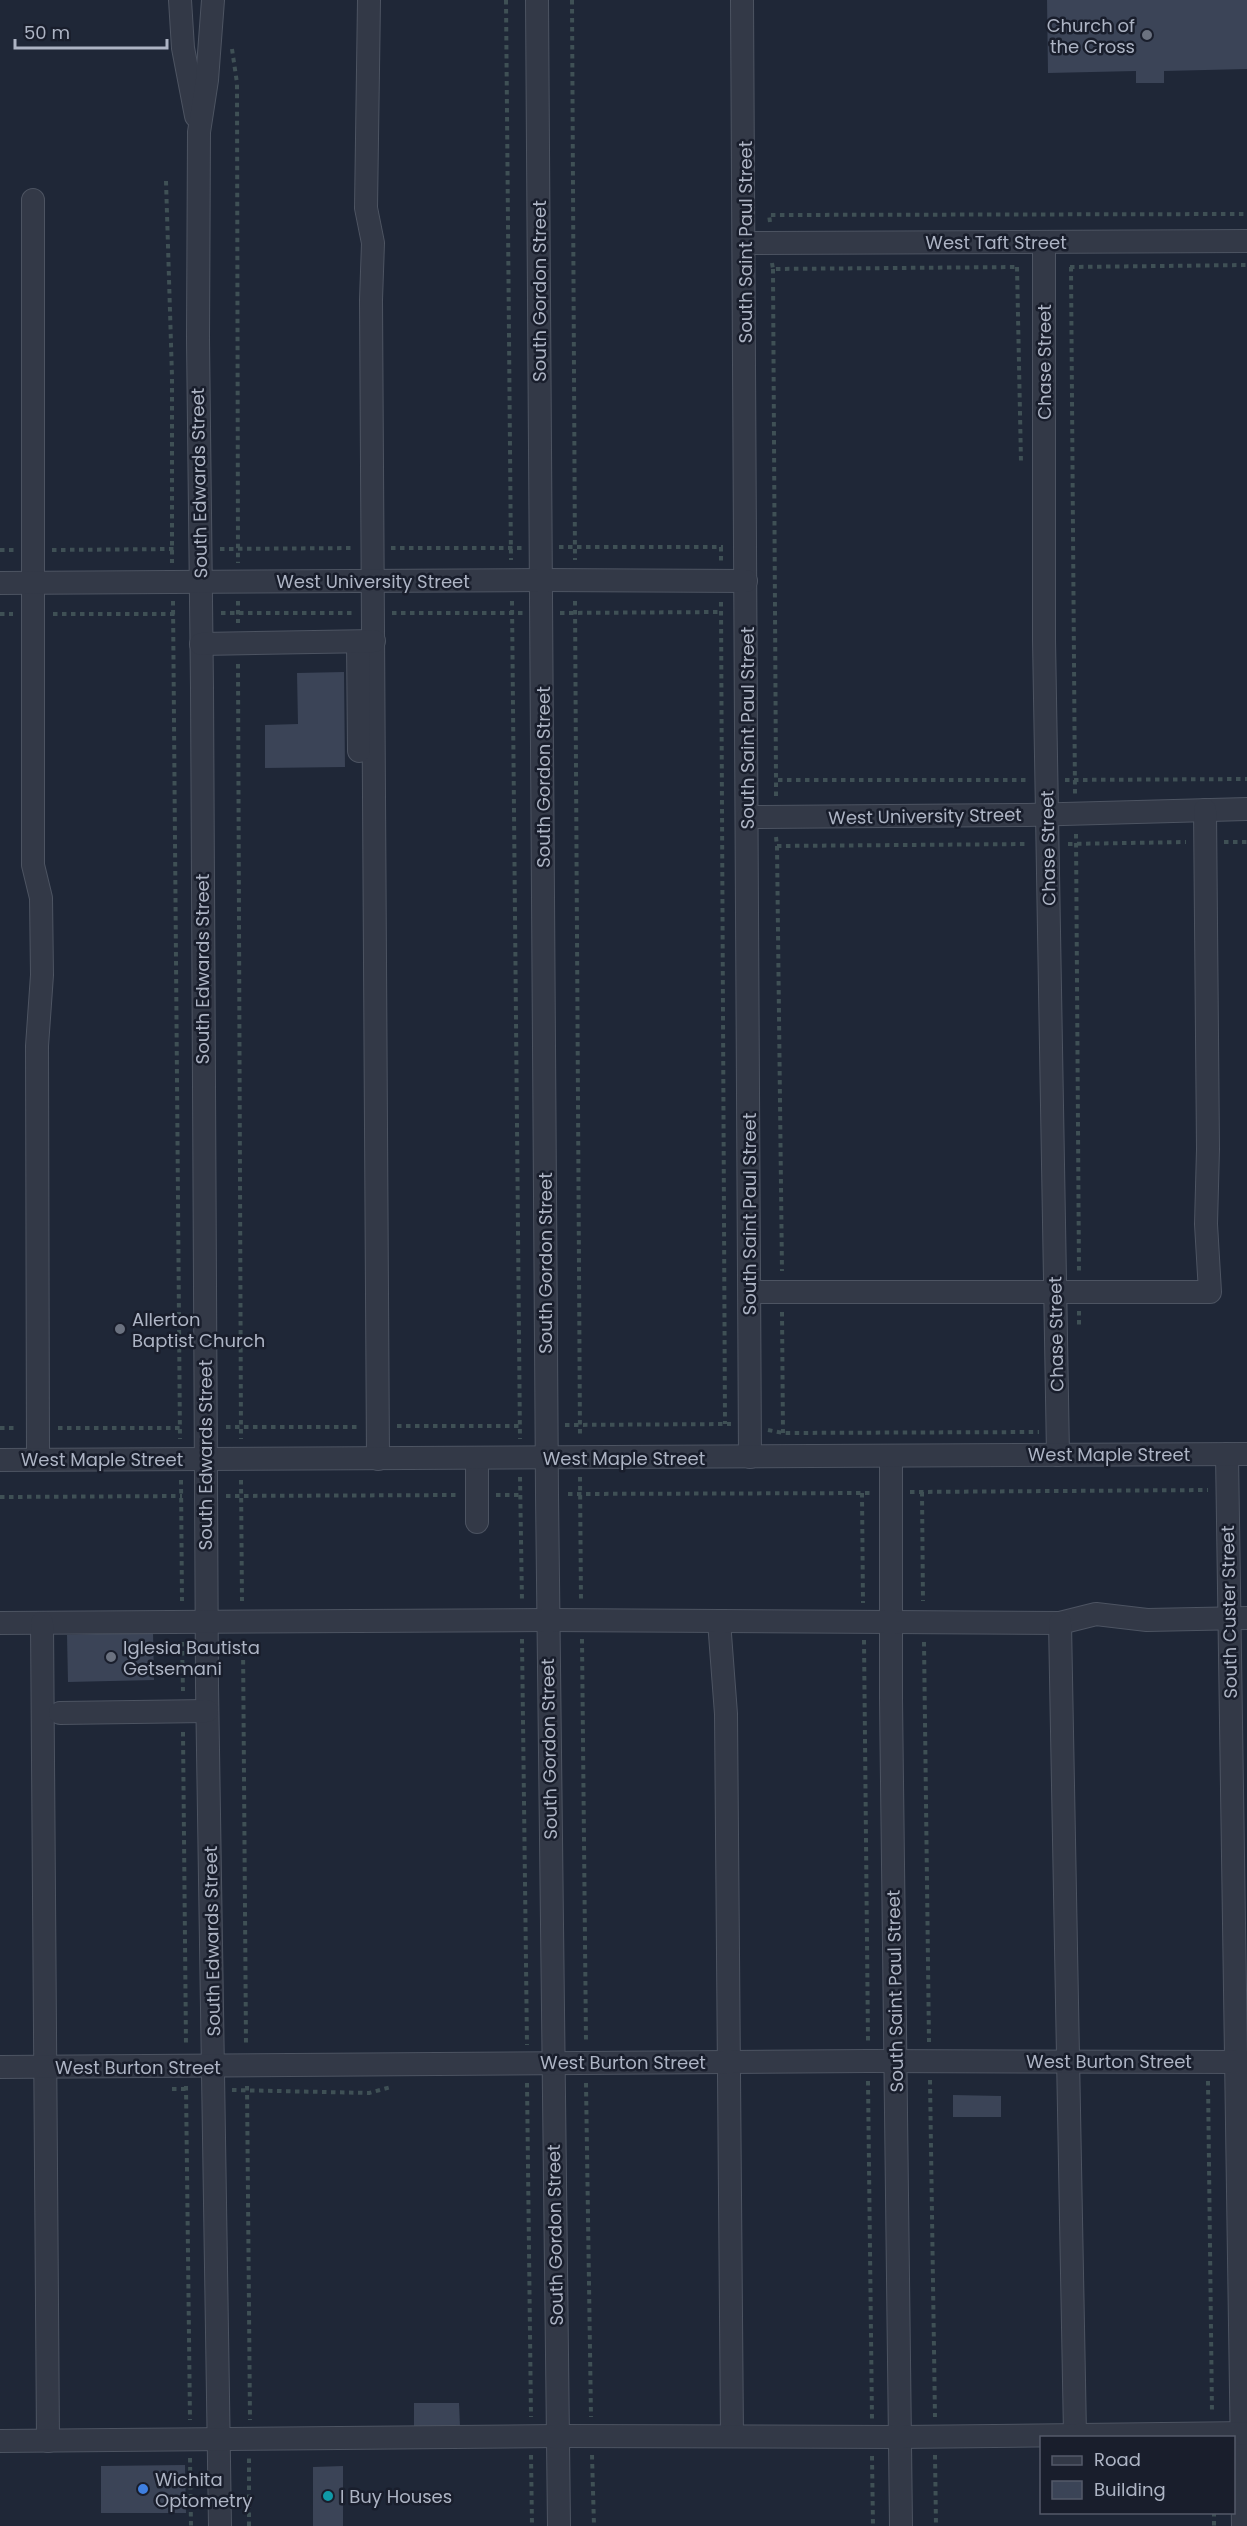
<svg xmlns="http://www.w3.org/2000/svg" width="1247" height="2526" font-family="Poppins,sans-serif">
  <rect width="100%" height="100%" fill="#1f2737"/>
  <!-- building -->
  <g fill="#3b4457">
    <polygon points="1047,0 1247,0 1247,69 1164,71 1164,83 1136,83 1136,71 1048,73"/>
    <polygon points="344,672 345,767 265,768 265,725 298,724 297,673"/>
    <polygon points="153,1632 154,1680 68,1682 67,1635"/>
    <polygon points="953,2095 1001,2096 1001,2117 953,2117"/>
    <polygon points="414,2403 459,2403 460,2427 414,2427"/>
    <polygon points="185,2465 186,2513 101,2513 101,2466"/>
    <polygon points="343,2466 343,2526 313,2526 313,2467"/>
  </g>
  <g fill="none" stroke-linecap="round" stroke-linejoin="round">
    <defs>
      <g id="minor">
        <polyline points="180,0 183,48 196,116"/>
        <polyline points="213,0 207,80 199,132 198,339 202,688 207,1685 220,2526"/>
        <polyline points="369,0 366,208 373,243 371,300 378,1459"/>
        <polyline points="537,0 547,1494 559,2526"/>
        <polyline points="742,0 750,1457"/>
        <polyline points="33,200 33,865 41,898 42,975 37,1046 38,1459"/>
        <polyline points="1044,242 1044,640 1058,1455"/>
        <polyline points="745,243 1247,241"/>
        <polyline points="0,583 542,580 746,581"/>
        <polyline points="358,642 359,751"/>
        <polyline points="201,644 374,641"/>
        <polyline points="748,817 1027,815 1247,809"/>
        <polyline points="750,1292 1210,1292 1206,1224 1208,1149 1205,810"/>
        <polyline points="1227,1454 1243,2526"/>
        <polyline points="891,1456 891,1699 901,2526"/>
        <polyline points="477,1458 477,1522"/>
        <polyline points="0,1460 1247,1454"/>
        <polyline points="719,1621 726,1714 732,2436"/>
        <polyline points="0,1623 548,1620 1060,1623 1096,1614 1147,1620 1247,1618"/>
        <polyline points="42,1623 48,2441"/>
        <polyline points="1060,1623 1075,2435"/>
        <polyline points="60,1713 207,1711"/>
        <polyline points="0,2067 868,2061 1247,2062"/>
        <polyline points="0,2441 557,2436 900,2437 1247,2433"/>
      </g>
    </defs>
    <!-- minor casing -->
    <use href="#minor" stroke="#4d5462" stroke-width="24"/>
    <!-- path -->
    <g stroke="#3f5055" stroke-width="4" stroke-dasharray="4.5 4.5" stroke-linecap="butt">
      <polyline points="506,0 511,560"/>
      <polyline points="572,0 575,560"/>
      <polyline points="232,49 237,83 238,563"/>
      <polyline points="166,181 172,376 172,563"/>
      <polyline points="770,222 769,215 1247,214"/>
      <polyline points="772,263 773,269 1017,267"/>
      <polyline points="1017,267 1021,462"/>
      <polyline points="1070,267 1247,265"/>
      <polyline points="1071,267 1075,794"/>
      <polyline points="773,269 776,780 1027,780"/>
      <polyline points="559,547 723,547"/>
      <polyline points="721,547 721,561"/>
      <polyline points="391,548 522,548"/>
      <polyline points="220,549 354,548"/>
      <polyline points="0,550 15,550"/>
      <polyline points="52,550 174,549"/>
      <polyline points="173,601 180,1439"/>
      <polyline points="238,601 238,623"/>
      <polyline points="512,601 520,1439"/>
      <polyline points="575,601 580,1436"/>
      <polyline points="721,602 725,1424"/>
      <polyline points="221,613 355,613"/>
      <polyline points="392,613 523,613"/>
      <polyline points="560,613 721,612"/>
      <polyline points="0,614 13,614"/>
      <polyline points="53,614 175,614"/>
      <polyline points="238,664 241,1439"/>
      <polyline points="1065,780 1247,779"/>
      <polyline points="776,796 776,780"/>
      <polyline points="1076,834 1079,1274"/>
      <polyline points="776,837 777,846 1027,844"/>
      <polyline points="1224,842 1247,842"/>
      <polyline points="1068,844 1186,842"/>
      <polyline points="777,846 782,1271"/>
      <polyline points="1079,1311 1079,1328"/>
      <polyline points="782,1312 783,1433"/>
      <polyline points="565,1425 731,1424"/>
      <polyline points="397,1426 521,1426"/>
      <polyline points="226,1427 359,1427"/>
      <polyline points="0,1428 17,1428"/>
      <polyline points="58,1428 182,1428"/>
      <polyline points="768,1430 783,1433 1039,1432"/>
      <polyline points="520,1477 522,1601"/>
      <polyline points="580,1477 581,1601"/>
      <polyline points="181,1480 182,1601"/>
      <polyline points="241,1480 242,1601"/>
      <polyline points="910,1492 1208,1490"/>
      <polyline points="922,1492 923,1601"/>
      <polyline points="862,1493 863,1603"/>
      <polyline points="568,1494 872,1493"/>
      <polyline points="496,1495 521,1495"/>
      <polyline points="226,1496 458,1495"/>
      <polyline points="0,1497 182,1496"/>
      <polyline points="522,1639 527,2045"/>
      <polyline points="582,1639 586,2042"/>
      <polyline points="864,1640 868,2041"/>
      <polyline points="182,1642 183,1691"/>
      <polyline points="243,1642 246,2045"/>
      <polyline points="924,1642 929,2042"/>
      <polyline points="183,1732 186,2045"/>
      <polyline points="930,2080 935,2417"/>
      <polyline points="868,2081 872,2419"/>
      <polyline points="1208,2081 1212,2413"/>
      <polyline points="527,2083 531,2417"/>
      <polyline points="586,2083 591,2417"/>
      <polyline points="186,2086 190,2420"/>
      <polyline points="247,2086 250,2420"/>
      <polyline points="172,2089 188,2089"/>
      <polyline points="232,2090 369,2093 391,2087"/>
      <polyline points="531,2455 532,2526"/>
      <polyline points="592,2455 594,2526"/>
      <polyline points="935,2455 936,2526"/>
      <polyline points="872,2456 873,2526"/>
      <polyline points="190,2458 191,2526"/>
      <polyline points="1214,2512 1214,2526"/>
      <polyline points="249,2526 249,2458"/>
    </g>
    <!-- minor -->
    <use href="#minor" stroke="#333947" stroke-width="22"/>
  </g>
  <!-- markers -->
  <g fill="#6b7280" stroke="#191e2c" stroke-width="2">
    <circle cx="1147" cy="35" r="6"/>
    <circle cx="120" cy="1329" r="6"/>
    <circle cx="111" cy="1657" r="6"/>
  </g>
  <circle fill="#3f7fe0" stroke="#191e2c" stroke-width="2" cx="143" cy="2489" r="6"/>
  <circle fill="#0f9aa8" stroke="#191e2c" stroke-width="2" cx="328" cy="2496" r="6"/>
  <g text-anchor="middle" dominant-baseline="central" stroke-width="5" stroke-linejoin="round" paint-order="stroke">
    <!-- poi labels -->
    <g font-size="18" fill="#adb4c4" stroke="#191e2c" text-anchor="start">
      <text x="1135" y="25" text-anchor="end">Church of<tspan x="1135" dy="21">the Cross</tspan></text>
      <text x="132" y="1319">Allerton<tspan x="132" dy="21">Baptist Church</tspan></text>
      <text x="123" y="1647">Iglesia Bautista<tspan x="123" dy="21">Getsemani</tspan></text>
      <text x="155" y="2479">Wichita<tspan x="155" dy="21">Optometry</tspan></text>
      <text x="340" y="2496">I Buy Houses</text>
    </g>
    <!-- street labels -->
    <g font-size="18" fill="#adb4c4" stroke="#191e2c">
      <text transform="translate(745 242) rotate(-90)">South Saint Paul Street</text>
      <text x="996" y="242">West Taft Street</text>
      <text transform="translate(539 291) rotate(-90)">South Gordon Street</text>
      <text transform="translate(1044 362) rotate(-90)">Chase Street</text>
      <text transform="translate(199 483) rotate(-91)">South Edwards Street</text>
      <text x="373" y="581">West University Street</text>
      <text transform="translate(747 728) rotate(-90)">South Saint Paul Street</text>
      <text transform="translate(543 777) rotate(-90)">South Gordon Street</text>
      <text transform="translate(925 816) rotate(-1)">West University Street</text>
      <text transform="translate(1048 848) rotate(-91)">Chase Street</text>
      <text transform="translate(202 969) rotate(-90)">South Edwards Street</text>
      <text transform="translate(749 1214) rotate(-90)">South Saint Paul Street</text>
      <text transform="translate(545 1263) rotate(-90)">South Gordon Street</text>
      <text transform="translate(1056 1334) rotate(-91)">Chase Street</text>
      <text x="1109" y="1454">West Maple Street</text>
      <text transform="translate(205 1455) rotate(-90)">South Edwards Street</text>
      <text x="624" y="1458">West Maple Street</text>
      <text x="102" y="1459">West Maple Street</text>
      <text transform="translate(1229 1612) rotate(-91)">South Custer Street</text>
      <text transform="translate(549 1749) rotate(-91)">South Gordon Street</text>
      <text transform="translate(212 1941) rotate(-91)">South Edwards Street</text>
      <text transform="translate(895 1991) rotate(-91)">South Saint Paul Street</text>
      <text x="1109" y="2061">West Burton Street</text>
      <text x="623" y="2062">West Burton Street</text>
      <text x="138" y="2067">West Burton Street</text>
      <text transform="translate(555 2235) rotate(-91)">South Gordon Street</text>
    </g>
  </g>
  <!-- legend -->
  <rect x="1040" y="2436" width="195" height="78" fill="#191e2c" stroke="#545a69" stroke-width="1.5"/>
  <rect x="1052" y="2456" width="30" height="9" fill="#333947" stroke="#545a69" stroke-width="1.5"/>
  <text x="1094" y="2466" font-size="18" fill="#adb4c4">Road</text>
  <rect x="1052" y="2481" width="30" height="18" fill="#3b4457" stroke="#545a69" stroke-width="1.5"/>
  <text x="1094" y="2496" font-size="18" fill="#adb4c4">Building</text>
  <!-- scale -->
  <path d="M15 39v9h152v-9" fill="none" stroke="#adb4c4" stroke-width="3"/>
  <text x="24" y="39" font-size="18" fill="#adb4c4" stroke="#191e2c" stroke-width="4.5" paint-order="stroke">50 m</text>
</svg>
